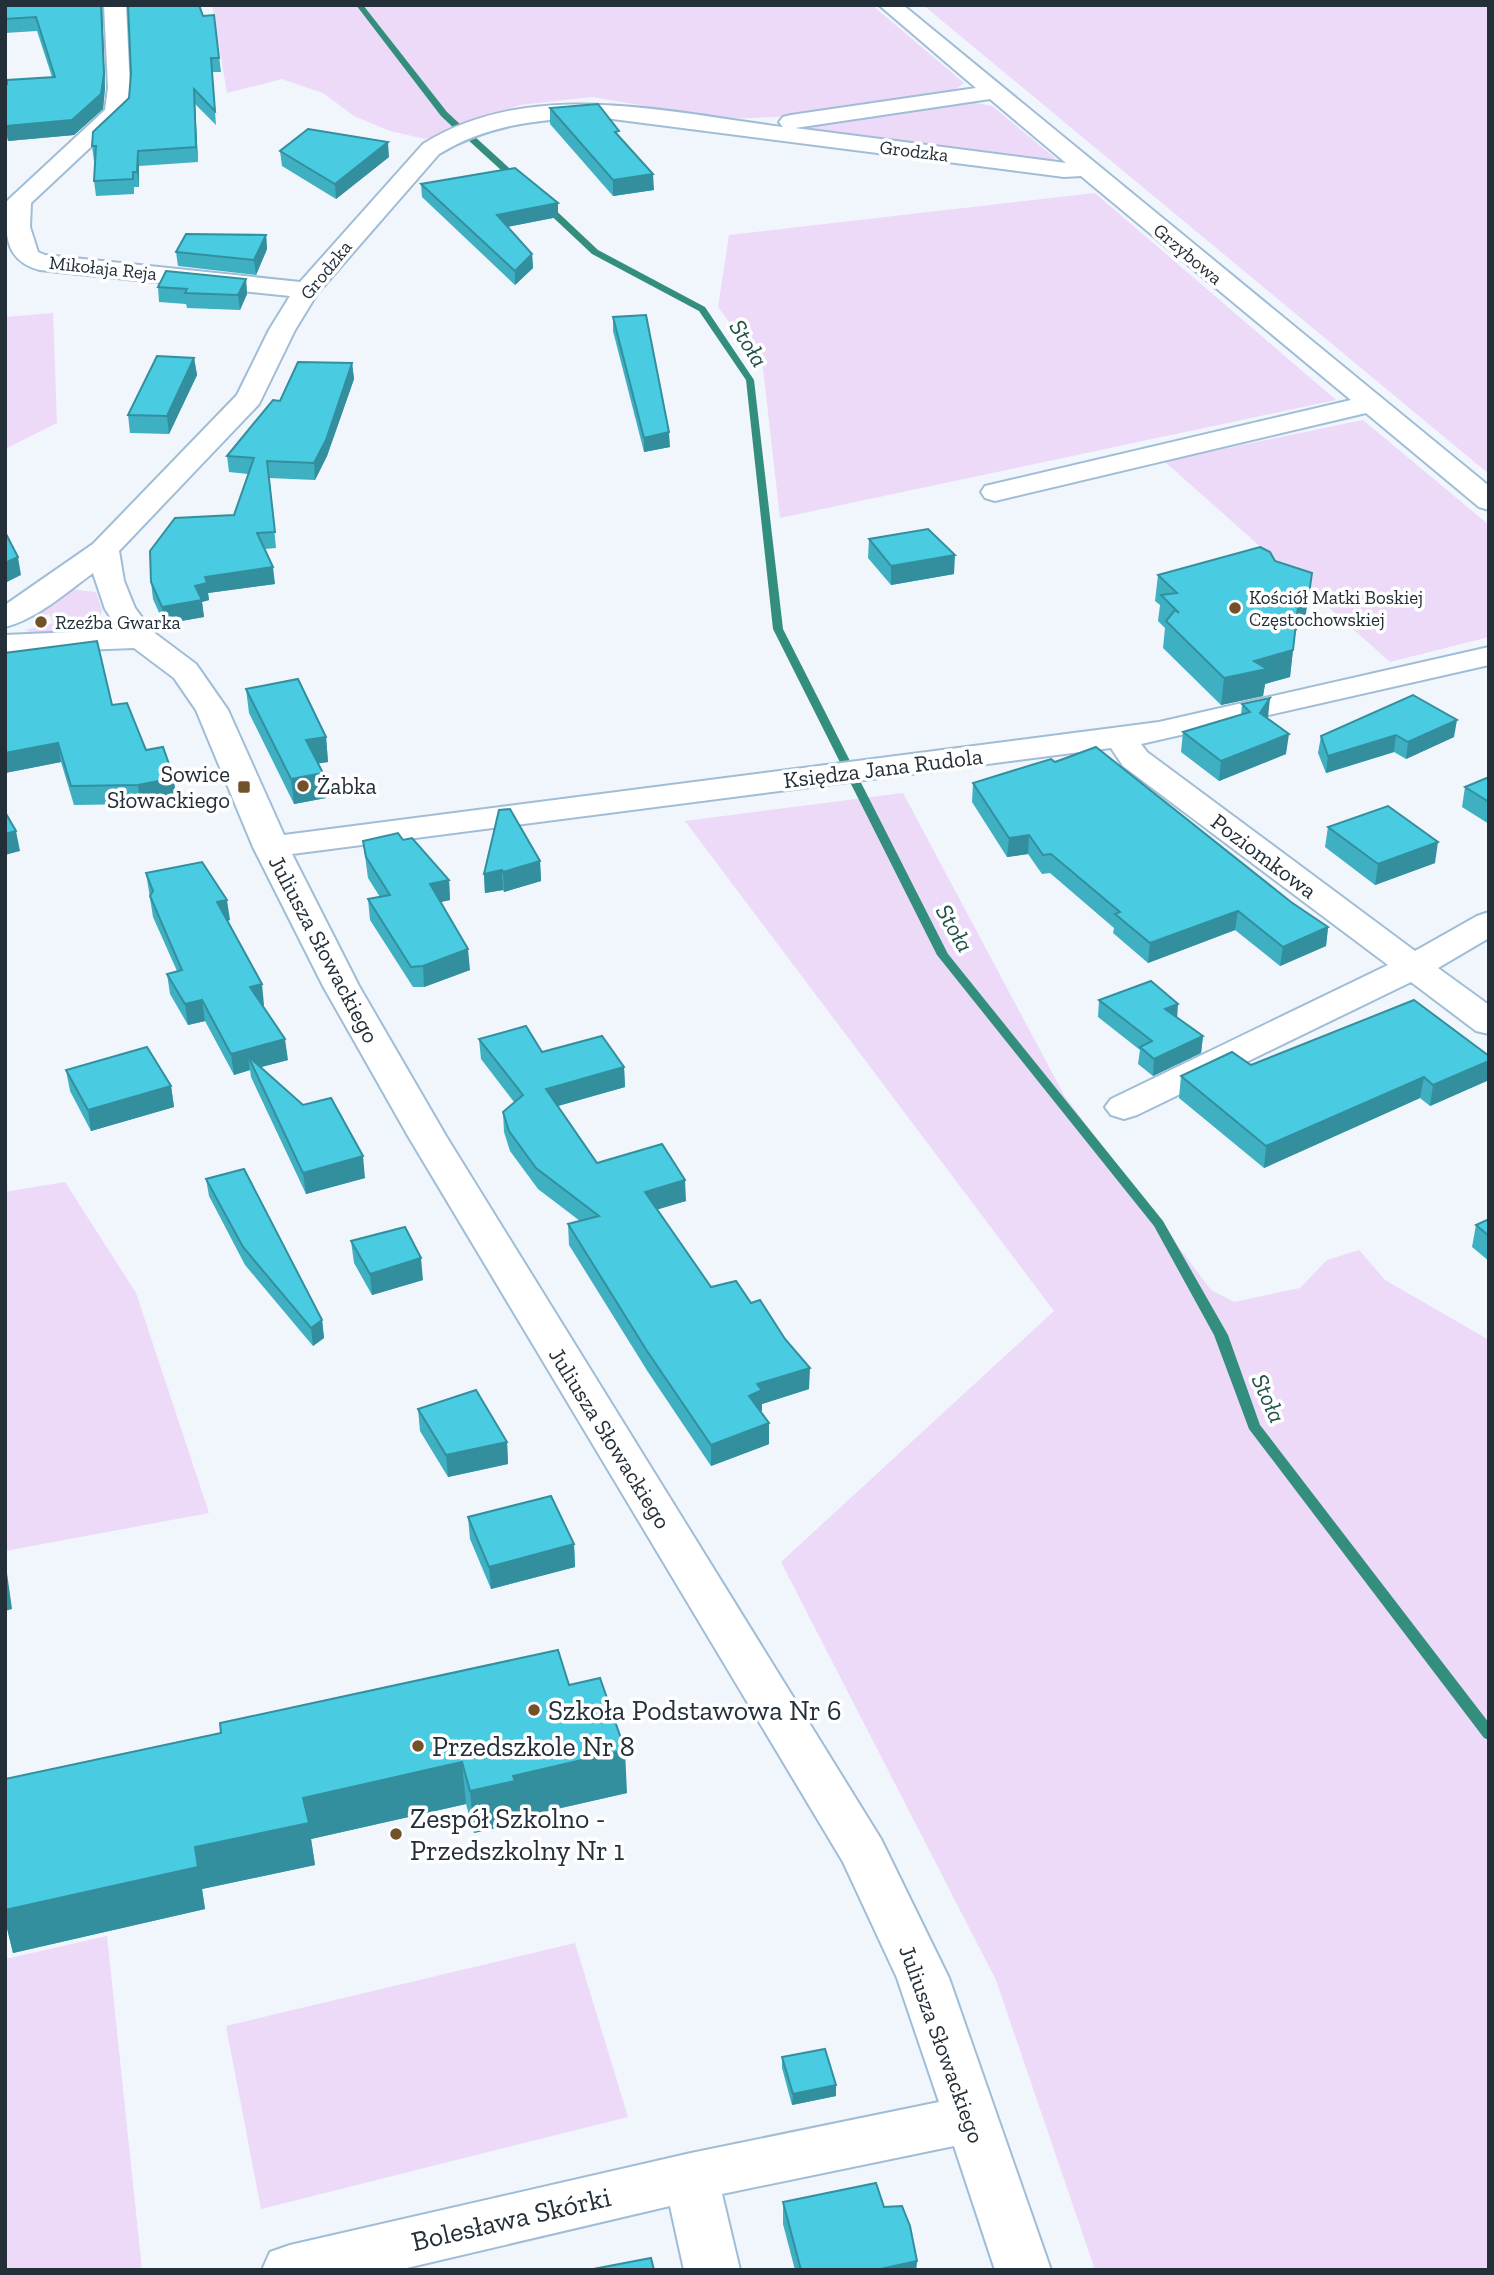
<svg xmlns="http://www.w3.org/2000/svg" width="1494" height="2275" font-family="'Zilla Slab',serif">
  <rect width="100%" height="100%" fill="#f0f6fb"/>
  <!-- green -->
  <g fill="#edd9f8">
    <polygon points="212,5 872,5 964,83 952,92 802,116 722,119 592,97 520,105 425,139 390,131 354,116 323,93 282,79 227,93"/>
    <polygon points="923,5 1489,5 1489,474"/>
    <polygon points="971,102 992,106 1055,158 1043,162 786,129"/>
    <polygon points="1095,193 1336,400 780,518 763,368 718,307 729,235"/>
    <polygon points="53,313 57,423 5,449 5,317"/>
    <polygon points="1363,420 1489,525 1489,637 1390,662 1164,461"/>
    <path d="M69,589L96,592L102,610L98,623C86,632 38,637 25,630L54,623L49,614L19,621Z"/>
    <polygon points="903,793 1064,1095 1211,1290 1234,1302 1300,1288 1327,1260 1359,1250 1385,1280 1489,1340 1489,2270 1095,2270 996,1980 781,1562 1054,1311 685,821"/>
    <polygon points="65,1182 136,1293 209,1513 5,1551 5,1192"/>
    <polygon points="107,1936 142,2270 5,2270 5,1959"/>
    <polygon points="575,1943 628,2117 261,2209 226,2026"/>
  </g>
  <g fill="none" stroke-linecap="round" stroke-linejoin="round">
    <!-- stream -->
    <g fill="#338e7e" fill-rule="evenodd">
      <polygon points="356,5 363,5 447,112 463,127 463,131 457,131 441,116"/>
      <polygon points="467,135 473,135 519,177 519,181 513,181 467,139"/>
      <polygon points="542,203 548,203 598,250 705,307 754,380 783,629 948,954 1163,1221 1228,1335 1260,1425 1489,1723 1489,1740 1484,1738 1249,1429 1214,1335 1154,1226 937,955 773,629 746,380 699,311 592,254 542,207"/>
    </g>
    <defs>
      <path id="minor" d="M104,5H126L130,88L128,112L31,203L30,227L38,252L45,255L300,282L423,144C531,77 665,112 783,127L779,122L783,117L791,115L976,88L879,5H903L1489,486V510L1479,507L1366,413L995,501L985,498L981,492L985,486L1351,400L1081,176L1064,177L597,117C541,119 488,124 439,154L317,294L295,330L259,404L119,551L124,581L135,608L152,631L196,664L228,710L284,835L1159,722L1489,647V665L1141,744L1147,752L1415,951L1477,916L1489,912V938L1438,968L1489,1005V1034L1476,1031L1411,982L1137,1115L1124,1119L1111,1115L1105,1107L1111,1099L1388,965L1123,766L1111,748L292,854L359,986L446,1136L881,1839L949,1978L1051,2270H995L954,2146L722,2194L740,2270H684L670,2206L398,2270H262L270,2252L290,2245L691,2153L939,2102L897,1978L843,1862L408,1136L323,986L253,847L196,710L174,678L134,648L5,653V635L119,630L105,609L93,573C67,592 37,619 5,627V605L93,544L237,395L269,330L290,296L40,270C4,261 5,233 7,201L105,110L108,88ZM990,99L1066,163L795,128Z"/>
    </defs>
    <!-- minor casing -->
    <use href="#minor" stroke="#a0bdd7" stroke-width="4"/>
    <!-- minor -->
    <use href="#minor" fill="#fff" fill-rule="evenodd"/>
  </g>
  <!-- wall -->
  <g fill="#3fafc2">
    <polygon points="5,5 102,5 105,88 103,109 74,135 8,141 5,129 5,84 52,77 37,31 5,33"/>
    <polygon points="214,15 221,72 212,72 216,125 195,104 198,162 139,166 139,187 134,187 134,194 96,196 94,181 95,161 94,161 92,146 129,98 131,74 203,16"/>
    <polygon points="550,108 654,190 613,196 550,124"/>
    <polygon points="280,151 389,157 336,199 282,166"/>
    <polygon points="421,184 558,203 558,217 507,227 532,254 533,268 515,285 422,197"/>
    <polygon points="266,235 267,249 256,275 178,266 176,252"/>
    <polygon points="246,279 247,294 240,310 187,308 186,304 159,302 158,287"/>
    <polygon points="613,317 670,447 644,452 613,331"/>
    <polygon points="194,358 197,375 169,434 130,433 128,415"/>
    <polygon points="352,363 354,379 327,456 315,480 269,478 276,548 265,549 275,584 208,593 209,600 202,602 204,617 164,624 153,599 151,582 234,515 248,474 229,472 227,456 280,401"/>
    <polygon points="869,539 954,574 891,585 868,558"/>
    <polygon points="1158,575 1305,620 1295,631 1290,677 1265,684 1263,696 1221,705 1163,648 1165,628 1158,621 1160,605 1155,601"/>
    <polygon points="246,689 326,737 328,762 318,763 323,773 326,798 294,804 249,713"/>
    <polygon points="1413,695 1454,737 1406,759 1394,752 1326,773 1318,753 1321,736"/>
    <polygon points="1242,704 1267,718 1286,754 1219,781 1181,752 1183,732 1241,715"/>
    <polygon points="112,705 146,750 176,797 140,804 74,805 61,762 5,773"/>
    <polygon points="1489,777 1489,824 1462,807 1465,787"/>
    <polygon points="973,783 1291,902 1328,927 1326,946 1280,966 1235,930 1148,963 1113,933 1114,928 1050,873 1042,874 1028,854 1007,857 972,802"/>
    <polygon points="1328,827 1435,863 1375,885 1325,847"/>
    <polygon points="403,840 449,880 450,900 441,902 470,970 424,987 413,987 370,920 368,899 380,897 368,878 363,841"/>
    <polygon points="540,861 541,881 504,892 503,890 485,893 484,874"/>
    <polygon points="146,873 230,920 227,921 264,1005 263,1006 288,1060 261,1067 365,1178 306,1194 251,1077 250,1070 234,1075 205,1021 188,1025 170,994 167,974 177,971 153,917"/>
    <polygon points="1099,1000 1177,1017 1203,1036 1201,1053 1153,1076 1138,1064 1140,1050 1098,1017"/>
    <polygon points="479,1039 542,1052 624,1067 625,1087 558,1106 597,1163 686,1201 657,1209 711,1287 809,1389 762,1404 762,1411 760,1412 769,1423 769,1444 711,1466 648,1372 569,1245 568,1224 580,1221 538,1189 510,1151 504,1132 503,1112 514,1102 481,1059"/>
    <polygon points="1251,1065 1489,1080 1430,1106 1420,1098 1264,1168 1179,1098 1181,1076"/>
    <polygon points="66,1070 171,1086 174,1107 91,1131 70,1091"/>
    <polygon points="206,1179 322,1320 324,1338 313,1346 245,1265 209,1196"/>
    <polygon points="1489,1219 1489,1261 1472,1247 1476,1225"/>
    <polygon points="351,1241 423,1280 372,1295 354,1263"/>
    <polygon points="418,1409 507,1442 508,1464 448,1477 420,1431"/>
    <polygon points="468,1517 574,1544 575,1567 491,1589 470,1539"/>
    <polygon points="569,1685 627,1793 517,1818 518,1823 474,1833 466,1804 311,1839 315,1865 202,1889 205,1909 13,1953 5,1920 5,1779"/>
    <polygon points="782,2057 836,2085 836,2096 792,2105 782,2068"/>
    <polygon points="783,2202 884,2207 917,2261 916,2270 795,2270 783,2224"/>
  </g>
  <!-- shaded-wall -->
  <g fill="#338f9e">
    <polygon points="101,5 102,5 105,88 103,109 74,135 8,141 6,126 101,94"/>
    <polygon points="194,89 195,104 198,162 196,147"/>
    <polygon points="388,142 389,157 336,199 335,184"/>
    <polygon points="138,151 139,166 139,187 137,172"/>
    <polygon points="653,174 654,190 613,196 613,180"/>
    <polygon points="558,203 558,217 497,229 497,215"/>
    <polygon points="266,235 267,249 256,275 254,260"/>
    <polygon points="532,254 533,268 515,285 515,271"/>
    <polygon points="246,279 247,294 240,310 238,295"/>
    <polygon points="194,358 197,375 169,434 167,416"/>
    <polygon points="352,363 354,379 327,456 315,480 314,463"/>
    <polygon points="669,432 670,447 644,452 644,438"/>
    <polygon points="955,555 954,574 891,585 891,566"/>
    <polygon points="18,557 21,575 5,583 5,563"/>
    <polygon points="273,567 275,584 208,593 209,600 202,602 204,617 164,624 162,607 195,586 205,577"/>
    <polygon points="1312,573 1305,620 1295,632 1298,606"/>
    <polygon points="1293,650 1290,677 1265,684 1263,696 1221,705 1224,678 1254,661"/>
    <polygon points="1270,698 1268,718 1258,733 1260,713"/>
    <polygon points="1457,720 1454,737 1406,759 1408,742"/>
    <polygon points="1289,734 1286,754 1219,781 1221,761"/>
    <polygon points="1396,735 1394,752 1326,773 1328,756"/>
    <polygon points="326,737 328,762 309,765 306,740"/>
    <polygon points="58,743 61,762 5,773 5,753"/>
    <polygon points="323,773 326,798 294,804 291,779"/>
    <polygon points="174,778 176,797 140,804 138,785"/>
    <polygon points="16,831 20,851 5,855 5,834"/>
    <polygon points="1029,835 1028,854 1007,857 1009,838"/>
    <polygon points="1438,842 1435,863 1375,885 1378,864"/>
    <polygon points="540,861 541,881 504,892 503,872"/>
    <polygon points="502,870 503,890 485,893 484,874"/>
    <polygon points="449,880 450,900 431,904 430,884"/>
    <polygon points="227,900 230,920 220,923 217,902"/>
    <polygon points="1238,911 1235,930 1148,963 1150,943"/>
    <polygon points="1328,927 1326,946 1280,966 1283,947"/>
    <polygon points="468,949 470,970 424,987 423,966"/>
    <polygon points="262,984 264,1005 253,1008 250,987"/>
    <polygon points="202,1000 205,1021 188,1025 185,1004"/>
    <polygon points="1178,1004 1177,1020 1165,1009"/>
    <polygon points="1203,1036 1201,1053 1153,1076 1154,1059"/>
    <polygon points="285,1039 288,1060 254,1069 248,1056 250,1070 234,1075 231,1054"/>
    <polygon points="1489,1061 1489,1080 1430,1106 1433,1085"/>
    <polygon points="624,1067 625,1087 547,1109 546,1089"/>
    <polygon points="1424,1077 1420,1098 1264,1168 1266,1146"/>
    <polygon points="171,1086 174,1107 91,1131 88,1110"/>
    <polygon points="363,1156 365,1178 306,1194 303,1173"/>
    <polygon points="685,1180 686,1201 646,1213 645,1192"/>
    <polygon points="421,1258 423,1280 372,1295 370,1274"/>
    <polygon points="322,1320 324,1338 313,1346 311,1328"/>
    <polygon points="810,1368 809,1389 762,1404 762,1411 749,1417 749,1396 757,1384"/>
    <polygon points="769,1423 769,1444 711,1466 711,1445"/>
    <polygon points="507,1442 508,1464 448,1477 446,1455"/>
    <polygon points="574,1544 575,1567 491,1589 489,1567"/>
    <polygon points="5,1559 12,1609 5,1611"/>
    <polygon points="625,1750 627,1793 517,1818 518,1823 474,1833 470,1791 513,1776"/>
    <polygon points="462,1762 466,1804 311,1839 315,1865 202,1889 205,1909 13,1953 5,1920 5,1910 195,1847 303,1798"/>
    <polygon points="836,2085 836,2096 792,2105 793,2094"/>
    <polygon points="917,2261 916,2270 876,2270"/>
  </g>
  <!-- building -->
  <g fill="#49cce1" stroke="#338f9e" stroke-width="2">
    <polygon points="5,5 101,5 104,74 101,94 72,120 6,126 5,84 7,84 7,80 55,77 36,17 5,19"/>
    <polygon points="128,5 199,5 203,16 214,15 219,58 211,58 215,111 194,89 196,147 138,151 137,172 133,172 133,179 94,181 96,146 92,146 93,132 129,98 131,74"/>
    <polygon points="598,104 619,131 615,132 653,174 613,180 550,108"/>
    <polygon points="308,129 388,142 335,184 280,151"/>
    <polygon points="515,168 558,203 497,215 532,254 515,271 421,184"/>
    <polygon points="186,234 266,235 254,260 176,252"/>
    <polygon points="166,271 246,279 238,295 185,293 187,289 158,287"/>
    <polygon points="646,315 669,432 644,438 613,317"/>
    <polygon points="157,356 194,358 167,416 128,415"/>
    <polygon points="298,362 352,363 326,440 314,463 267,461 275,532 257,533 273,567 205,577 207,583 195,586 202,600 162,607 151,582 150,551 175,518 234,515 254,458 227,456 273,400 280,401"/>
    <polygon points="928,529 955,555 891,566 869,539"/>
    <polygon points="5,532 18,557 5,563"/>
    <polygon points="1260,547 1270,552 1275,561 1312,573 1309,594 1298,606 1293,650 1254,661 1267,669 1224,678 1166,621 1175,610 1179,613 1161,595 1177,593 1158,575"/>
    <polygon points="97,641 112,705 127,703 146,750 163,747 174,778 138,785 71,786 58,743 5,753 5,653"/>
    <polygon points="298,679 326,737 306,740 323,773 291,779 246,689"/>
    <polygon points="1413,695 1457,720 1408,742 1396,735 1328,756 1321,736"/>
    <polygon points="1270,698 1260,713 1289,734 1221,761 1183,732 1250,712 1242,704"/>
    <polygon points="1096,747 1291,902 1328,927 1283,947 1238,911 1150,943 1115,914 1120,912 1051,854 1043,855 1029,835 1009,838 973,783 1051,759 1055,762"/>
    <polygon points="1489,777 1489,802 1465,787"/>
    <polygon points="1388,806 1438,842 1378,864 1328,827"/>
    <polygon points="510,809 540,861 503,872 502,870 484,874 499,810"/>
    <polygon points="5,812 16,831 5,834"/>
    <polygon points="398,833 403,840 412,838 449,880 430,884 468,949 423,966 411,967 368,899 390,895 366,857 363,841"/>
    <polygon points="202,862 227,900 217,902 262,984 250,987 285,1039 231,1054 202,1000 185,1004 167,974 182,970 150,896 153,891 146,873"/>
    <polygon points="1151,981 1178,1004 1165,1009 1203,1036 1154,1059 1140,1047 1152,1041 1099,1000"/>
    <polygon points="1414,1000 1489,1056 1489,1061 1433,1085 1424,1077 1266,1146 1181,1076 1232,1052 1251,1065"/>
    <polygon points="526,1026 542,1052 602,1036 624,1067 546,1089 597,1163 662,1144 685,1180 645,1192 711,1287 736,1281 751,1303 760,1300 785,1339 810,1368 757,1384 762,1390 749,1396 769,1423 711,1445 647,1351 568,1224 599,1216 536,1168 509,1131 503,1112 523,1095 479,1039"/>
    <polygon points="147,1047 171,1086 88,1110 66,1070"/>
    <polygon points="248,1056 303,1105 331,1098 363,1156 303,1173"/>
    <polygon points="244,1169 322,1320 311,1328 243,1247 206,1179"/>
    <polygon points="1489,1219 1489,1236 1476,1225"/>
    <polygon points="405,1227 421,1258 370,1274 351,1241"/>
    <polygon points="476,1390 507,1442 446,1455 418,1409"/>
    <polygon points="551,1496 574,1544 489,1567 468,1517"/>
    <polygon points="5,1571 7,1587 5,1588"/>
    <polygon points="558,1650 569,1685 600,1678 625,1750 513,1776 515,1781 470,1791 462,1762 303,1798 309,1823 195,1847 198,1867 5,1910 5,1779 221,1733 220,1723"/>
    <polygon points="825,2049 836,2085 793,2094 782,2057"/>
    <polygon points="876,2183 884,2207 902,2206 910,2226 917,2261 876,2270 801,2270 783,2202"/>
    <polygon points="651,2258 654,2270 588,2270"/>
  </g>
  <!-- markers -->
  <g fill="#725228" stroke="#fff" stroke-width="2.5">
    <circle cx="1235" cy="608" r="7"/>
    <circle cx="41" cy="622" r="7"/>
    <circle cx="303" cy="786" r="7"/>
    <rect x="237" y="780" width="14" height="14" rx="3.5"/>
    <circle cx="534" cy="1710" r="7"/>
    <circle cx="418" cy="1746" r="7"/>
    <circle cx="396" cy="1834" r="7"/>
  </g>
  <g text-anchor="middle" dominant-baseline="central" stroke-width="7" stroke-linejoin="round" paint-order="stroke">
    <!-- far-street labels -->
    <g font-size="19" fill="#232f39" stroke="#fff">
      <text transform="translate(914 151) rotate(7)">Grodzka</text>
      <text transform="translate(1188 254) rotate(40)">Grzybowa</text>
      <text transform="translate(103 268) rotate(6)">Mikołaja Reja</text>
      <text transform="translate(326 270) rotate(-51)">Grodzka</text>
    </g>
    <!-- far-poi labels -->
    <g font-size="19" fill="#232f39" stroke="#fff" text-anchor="start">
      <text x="1249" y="597">Kościół Matki Boskiej<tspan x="1249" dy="22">Częstochowskiej</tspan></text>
      <text x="55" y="622">Rzeźba Gwarka</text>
    </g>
    <!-- street labels -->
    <g font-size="23" fill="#232f39" stroke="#fff">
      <text transform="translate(883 768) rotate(-7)">Księdza Jana Rudola</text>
      <text transform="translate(1264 856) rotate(37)">Poziomkowa</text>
      <text transform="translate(324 949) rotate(62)">Juliusza Słowackiego</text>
      <text transform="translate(610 1438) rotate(58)">Juliusza Słowackiego</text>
      <text transform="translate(942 2044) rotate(70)">Juliusza Słowackiego</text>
    </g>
    <!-- poi labels -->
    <g font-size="23" fill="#232f39" stroke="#fff" text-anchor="end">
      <text x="230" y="774">Sowice<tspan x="230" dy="26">Słowackiego</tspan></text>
      <text x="317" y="786" text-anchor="start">Żabka</text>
    </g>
    <!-- water labels -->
    <g font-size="24" font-style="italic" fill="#205347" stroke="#fff">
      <text transform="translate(749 343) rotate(58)">Stoła</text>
      <text transform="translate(955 928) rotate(60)">Stoła</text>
      <text transform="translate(1269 1398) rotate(66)">Stoła</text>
    </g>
    <!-- near-poi labels -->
    <g font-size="28" fill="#232f39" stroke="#fff" text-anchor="start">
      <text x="548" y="1710">Szkoła Podstawowa Nr 6</text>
      <text x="432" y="1746">Przedszkole Nr 8</text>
      <text x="410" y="1818">Zespół Szkolno -<tspan x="410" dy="32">Przedszkolny Nr 1</tspan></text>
    </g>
    <!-- near-street labels -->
    <g font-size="28" fill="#232f39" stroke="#fff">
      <text transform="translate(511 2219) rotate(-13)">Bolesława Skórki</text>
    </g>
  </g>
  <!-- border -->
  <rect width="1494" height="2275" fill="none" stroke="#232f39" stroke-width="14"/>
</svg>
